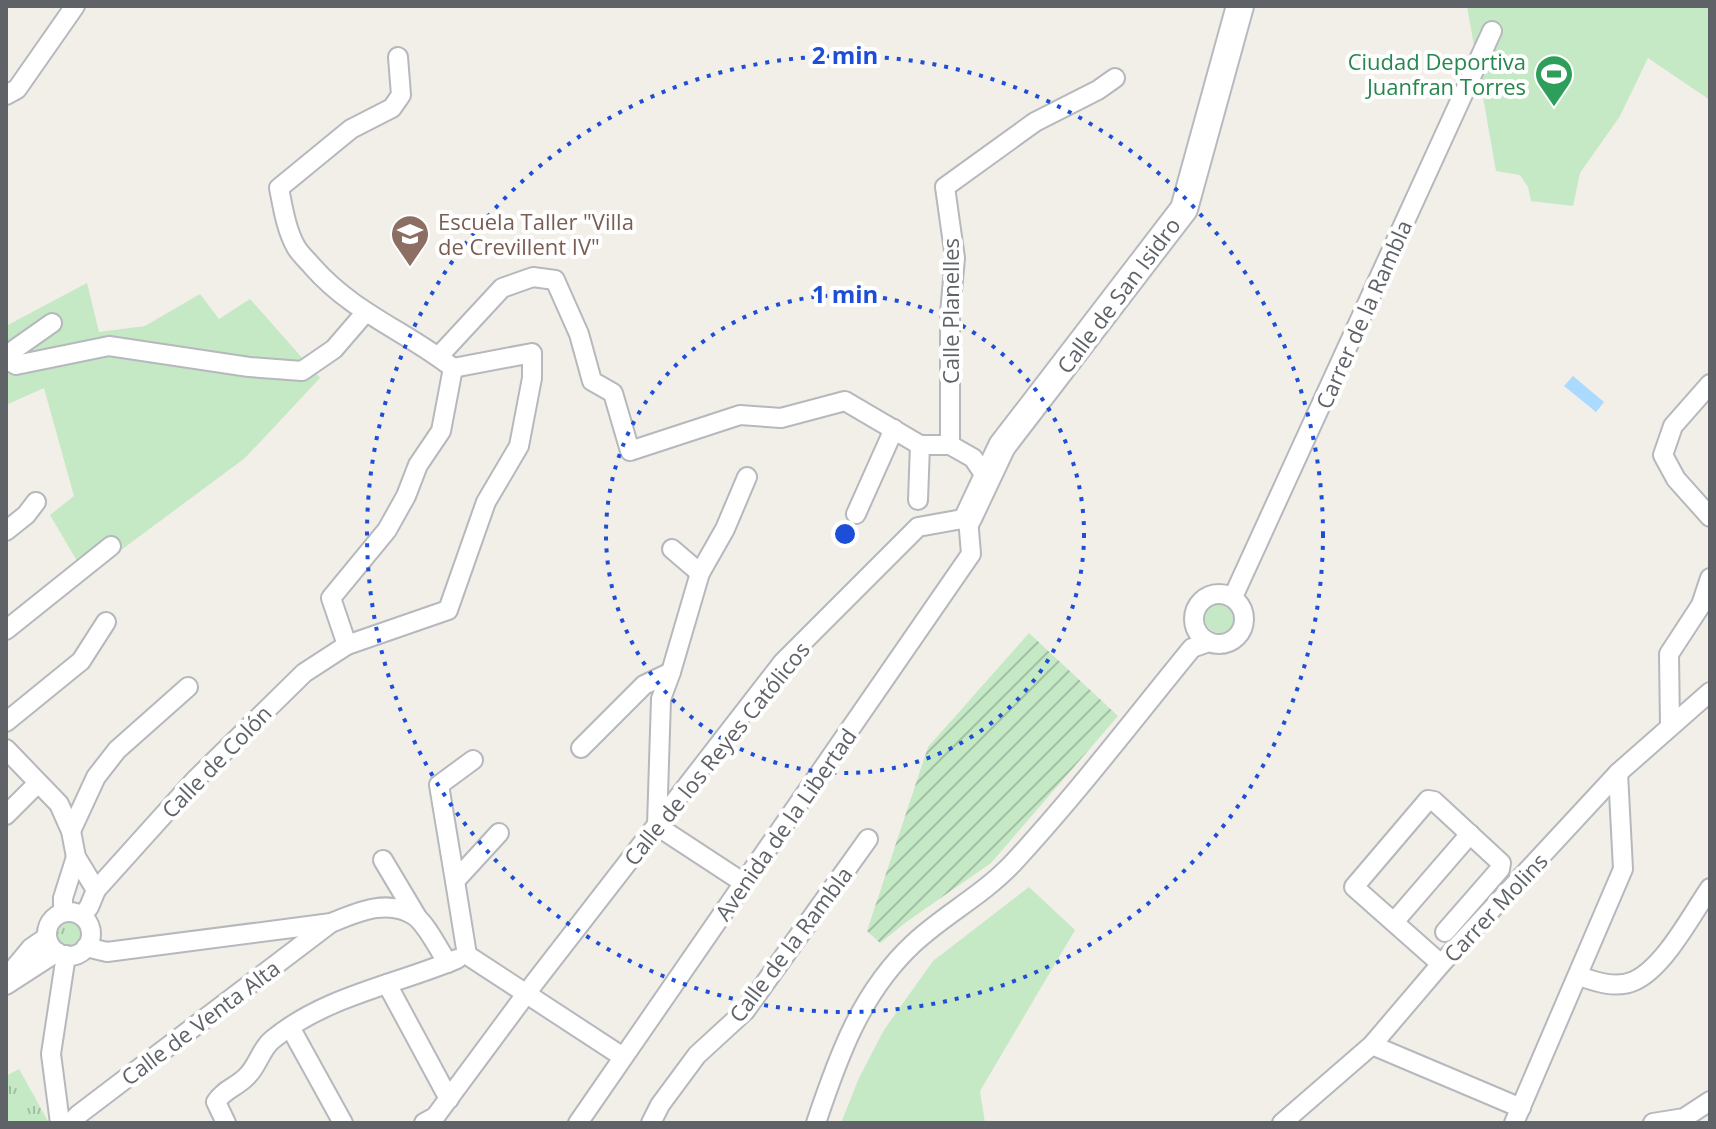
<svg xmlns="http://www.w3.org/2000/svg" width="1716" height="1129" font-family="'Open Sans',sans-serif">
  <defs>
    <pattern id="park-tufts" width="24" height="20" patternUnits="userSpaceOnUse" patternTransform="scale(2)"><rect width="24" height="20" fill="#c5e8c5"/><path d="M3 7l-1-3M5 7V3M7 7l1-3M15 17l-1-3M17 17v-4M19 17l1-3" fill="none" stroke="#a3c0a4"/></pattern>
    <pattern id="garden-furrows" width="10" height="10" patternUnits="userSpaceOnUse" patternTransform="scale(2)"><rect width="10" height="10" fill="#c5e8c5"/><path d="M-1 1l2-2M0 10L10 0M9 11l2-2" fill="none" stroke="#a3c0a4"/></pattern>
    <pattern id="water-ripples" width="26" height="14" patternUnits="userSpaceOnUse" patternTransform="scale(2)"><rect width="26" height="14" fill="#aadaff"/><path d="M2 4q2-2 4 0t4 0M15 11q2-2 4 0t4 0" fill="none" stroke="#8eb4d2"/></pattern>
  </defs>
  <rect width="100%" height="100%" fill="#f1efe8"/>
  <!-- grass -->
  <g fill="#c5e8c5">
    <polygon points="1467,6 1710,6 1710,100 1648,58 1620,116 1580,173 1573,206 1531,201 1528,187 1520,175 1496,171"/>
    <polygon points="87,283 99,332 145,326 200,294 219,319 250,299 320,378 245,458 86,576 50,515 74,496 44,388 6,405 6,326"/>
    <circle cx="1220" cy="618" r="15"/>
    <polygon points="1029,887 1075,930 980,1091 985,1123 841,1123 859,1078 884,1030 933,961"/>
  </g>
  <!-- park -->
  <g fill="url(#park-tufts)">
    <circle cx="71" cy="935" r="13"/>
    <polygon points="19,1069 49,1123 6,1123 6,1076"/>
  </g>
  <!-- garden -->
  <polygon fill="url(#garden-furrows)" points="1029,633 1118,716 991,863 909,920 880,943 867,931 928,747"/>
  <!-- water -->
  <polygon fill="url(#water-ripples)" points="1573,376 1604,402 1596,412 1564,386"/>
  <g fill="none" stroke-linecap="round" stroke-linejoin="round">
    <defs>
      <g id="street">
        <polyline points="6,95 17,89 75,6"/>
        <polyline points="52,323 15,349 8,360 16,365 109,346 249,367 302,371 334,349 365,313"/>
        <polyline points="439,356 502,288 533,277 555,280 579,334 592,381 613,393 630,451 740,415 781,418 845,401 920,445 950,445"/>
        <polyline points="1710,384 1673,426 1663,455 1676,479 1710,517"/>
        <polyline points="988,480 973,458 950,445 950,313 955,258 945,187 1035,122 1098,90 1115,78"/>
        <polyline points="918,500 920,445"/>
        <polyline points="856,514 894,429"/>
        <polyline points="6,531 26,515 36,502"/>
        <polyline points="672,549 700,573"/>
        <circle cx="1219" cy="619" r="25"/>
        <polyline points="1233,597 1492,31"/>
        <polyline points="6,630 111,546"/>
        <polyline points="347,645 448,610 486,502 519,446 532,378 532,353 453,368"/>
        <polyline points="671,672 661,699 657,826 744,883"/>
        <polyline points="6,722 81,661 106,622"/>
        <polyline points="1670,725 1669,654 1701,605 1710,578"/>
        <polyline points="581,748 644,685 671,672 700,573 725,529 747,477"/>
        <polyline points="6,749 59,804 71,831 76,857 96,890 89,907 82,916"/>
        <polyline points="6,815 38,783"/>
        <polyline points="71,831 96,777 117,750 188,687"/>
        <polyline points="499,833 455,881 467,955 623,1057"/>
        <polyline points="383,860 417,917"/>
        <polyline points="455,881 439,785 473,760"/>
        <path d="M96,890L195,780L304,673L347,645L331,598L387,530L406,496L418,465L441,431L453,368C406,331 353,313 312,266C307,260 300,254 296,247C286,229 283,208 279,188L351,129L392,108L401,95L398,57"/>
        <polyline points="63,912 63,898 76,857"/>
        <circle cx="69" cy="934" r="22"/>
        <polyline points="1394,922 1470,834"/>
        <path d="M86,947L107,952L331,923C357,912 389,898 415,916C428,926 438,949 448,963"/>
        <polyline points="1441,964 1354,887 1428,800 1434,801 1501,863 1500,869 1445,932"/>
        <path d="M1579,976C1596,982 1616,989 1634,981C1664,968 1692,914 1710,888"/>
        <polyline points="6,978 31,948 47,937"/>
        <polyline points="387,984 449,1099"/>
        <polyline points="6,985 57,952"/>
        <polyline points="290,1027 343,1123"/>
        <polyline points="1372,1045 1521,1108"/>
        <polyline points="60,1123 51,1054 66,955"/>
        <polyline points="70,1123 78,1115 328,925"/>
        <path d="M226,1123L216,1102C224,1089 239,1086 248,1075C258,1065 261,1049 272,1040C325,996 395,985 457,959"/>
        <polyline points="424,1123 435,1117 535,982 783,662 918,527 968,518 971,554 578,1123"/>
        <polyline points="651,1123 660,1105 697,1055 745,1011 868,839"/>
        <path d="M816,1123C838,1057 861,992 914,943C945,914 983,895 1013,863C1076,795 1133,720 1192,648L1209,642"/>
        <polyline points="1282,1123 1372,1045 1441,964 1618,773 1710,692"/>
        <polyline points="1514,1123 1623,869 1618,773"/>
        <polyline points="1653,1123 1684,1118 1710,1101"/>
      </g>
      <polyline id="secondary" points="968,518 1002,446 1184,209 1240,6"/>
    </defs>
    <!-- street casing -->
    <use href="#street" stroke="#b5b8bc" stroke-width="22"/>
    <!-- secondary casing -->
    <use href="#secondary" stroke="#b6babf" stroke-width="30"/>
    <!-- street -->
    <use href="#street" stroke="#fff" stroke-width="18"/>
    <!-- secondary -->
    <use href="#secondary" stroke="#fff" stroke-width="26"/>
  </g>
  <!-- distance rings -->
  <g fill="none" stroke="#1d4ed8" stroke-width="4" stroke-dasharray="4 8">
    <circle cx="845" cy="534" r="239"/>
    <circle cx="845" cy="534" r="478"/>
  </g>
  <!-- icons -->
  <defs>
    <symbol id="stadium-pin" viewBox="-11 -11 22 30"><path d="M0 17L-7.5 6A9.5 9.5 0 1 1 7.5 6Z" fill="#2e9e5b" stroke="#fff"/><path d="M0-5a6.5 5 0 1 0 0 10a6.5 5 0 1 0 0-10ZM-3.5-1.8h7v3.6h-7Z" fill="#fff"/></symbol>
    <symbol id="school-pin" viewBox="-11 -11 22 30"><path d="M0 17L-7.5 6A9.5 9.5 0 1 1 7.5 6Z" fill="#8d6e63" stroke="#fff"/><path d="M0-5L7-2L0 1L-7-2ZM-4 1L0 2.5L4 1V4Q0 6-4 4Z" fill="#fff"/></symbol>
  </defs>
  <g fill-rule="evenodd">
    <use href="#stadium-pin" x="1532" y="52" width="44" height="60"/>
    <use href="#school-pin" x="388" y="212" width="44" height="60"/>
  </g>
  <g text-anchor="middle" dominant-baseline="central" stroke-width="8" stroke-linejoin="round" paint-order="stroke">
    <!-- leisure labels -->
    <g font-size="22" fill="#27864d" stroke="#fff" text-anchor="end">
      <text x="1526" y="61">Ciudad Deportiva<tspan x="1526" dy="25">Juanfran Torres</tspan></text>
    </g>
    <!-- education labels -->
    <g font-size="22" fill="#785e54" stroke="#fff" text-anchor="start">
      <text x="438" y="221">Escuela Taller "Villa<tspan x="438" dy="25">de Crevillent IV"</tspan></text>
    </g>
    <!-- street labels -->
    <g font-size="22" fill="#5f6368" stroke="#fff">
      <text transform="translate(1118 295) rotate(-53)">Calle de San Isidro</text>
      <text transform="translate(950 311) rotate(-90)">Calle Planelles</text>
      <text transform="translate(1363 314) rotate(-66)">Carrer de la Rambla</text>
      <text transform="translate(716 753) rotate(-51)">Calle de los Reyes Católicos</text>
      <text transform="translate(216 761) rotate(-46)">Calle de Colón</text>
      <text transform="translate(785 824) rotate(-55)">Avenida de la Libertad</text>
      <text transform="translate(1495 907) rotate(-47)">Carrer Molins</text>
      <text transform="translate(790 944) rotate(-53)">Calle de la Rambla</text>
      <text transform="translate(200 1022) rotate(-37)">Calle de Venta Alta</text>
    </g>
  </g>
  <circle cx="845" cy="534" r="12" fill="#1d4ed8" stroke="#fff" stroke-width="4"/>
  <g font-size="24" text-anchor="middle" font-weight="bold" fill="#1d4ed8" stroke="#fff" stroke-width="8" stroke-linejoin="round" paint-order="stroke">
    <text x="845" y="64">2 min</text>
    <text x="845" y="303">1 min</text>
  </g>
  <!-- border -->
  <rect width="1716" height="1129" fill="none" stroke="#5f6368" stroke-width="16"/>
</svg>
